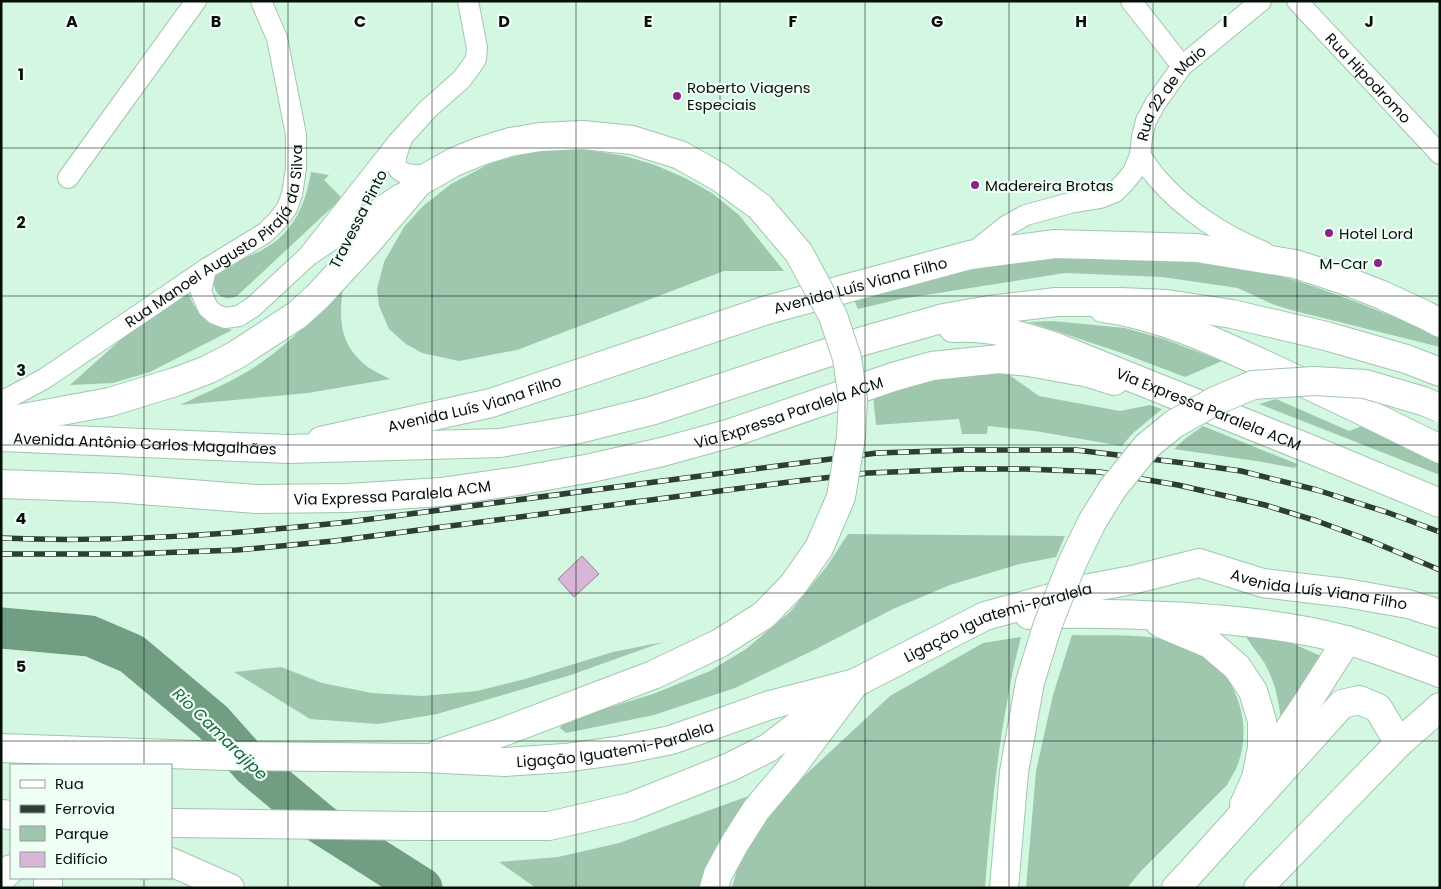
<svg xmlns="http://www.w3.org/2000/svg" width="1441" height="889" font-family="Poppins,sans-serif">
  <rect width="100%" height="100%" fill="#d4f7e1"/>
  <!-- green -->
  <g fill="#9ec7ae">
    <polygon points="582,149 625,156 655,165 685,178 712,193 739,215 784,271 724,271 517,350 459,361 422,353 406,344 389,329 379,306 377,289 384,262 404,227 423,206 451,184 491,163 534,151"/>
    <path d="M311,172L329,175L324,180L342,198L237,296C234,297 230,299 226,298C213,296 211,281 218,271C224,263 239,260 249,256C288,241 304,213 311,172Z"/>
    <path d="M1052,257C1095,258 1138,256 1181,258C1244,262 1305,282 1364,305C1389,315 1416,324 1440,338V347L1291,310L1272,304L1238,288L1162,277L1065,273L900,299L858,309L853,298L988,266Z"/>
    <path d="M343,284C340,316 337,339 363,363C370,370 381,374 390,379L308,393L180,405C208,391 237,380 262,362C295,339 317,313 343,284Z"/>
    <path d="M188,292C198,318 206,322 232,330L150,372L113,383L70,385L127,334Z"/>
    <polygon points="1052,321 1125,328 1164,339 1222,361 1185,377 1122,353 1029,322"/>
    <polygon points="1005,372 1039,396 1120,411 1150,405 1162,409 1132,434 1122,446 1035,431 988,426 987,434 962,434 959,419 876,425 873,395 935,378"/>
    <polygon points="1276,399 1349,431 1362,426 1440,463 1440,475 1259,404"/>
    <polygon points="1203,426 1297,464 1295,468 1256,461 1174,449 1186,438"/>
    <polygon points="848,534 1065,536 1056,557 1020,564 950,585 893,609 816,649 735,688 654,715 566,733 560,728 564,721 653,694 710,671 746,649 790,612 827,566"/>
    <path d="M1243,630L1271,634L1330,660L1283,737C1280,711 1278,687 1265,664C1258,652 1248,643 1243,630Z"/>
    <path d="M1072,635C1103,636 1141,633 1171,641C1186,645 1207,654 1217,666C1243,693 1251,734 1236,769C1233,774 1230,780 1227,785L1142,870L1127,888H1026L1036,771L1053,695Z"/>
    <path d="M1021,637C1016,657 1011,677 1008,697C996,760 990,824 985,888H732L739,861L756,828L787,792L890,696L983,643Z"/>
    <polygon points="663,642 571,675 503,695 437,714 378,724 310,719 234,672 281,667 322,683 372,693 422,696 477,691 525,679 613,652"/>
    <polygon points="754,794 708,863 702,888 536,888 499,862 558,857 619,843"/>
  </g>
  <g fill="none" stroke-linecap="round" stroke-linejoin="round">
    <!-- river -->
    <polyline stroke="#719d83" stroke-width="41" points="1,628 90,636 132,654 213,722 252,766 321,824 422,888"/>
  </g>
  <!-- building -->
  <polygon fill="#d9b5d8" stroke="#9a8099" points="582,556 599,574 574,597 558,579"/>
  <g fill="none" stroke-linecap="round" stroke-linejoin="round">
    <defs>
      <g id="street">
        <polyline points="1131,1 1182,66"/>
        <path id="s1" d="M1297,1L1440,154"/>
        <path d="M402,139C400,145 397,152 396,158C393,179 421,175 433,174"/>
        <path d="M1140,155C1145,162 1150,170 1156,177C1184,210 1224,236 1264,252"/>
        <polyline points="68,178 196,1"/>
        <path id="s2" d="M970,255L1006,226L1026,215L1070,203L1100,198L1115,192L1124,183L1133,172L1140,155L1142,137L1146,121L1155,104L1182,66L1261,1"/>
        <polyline points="308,256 398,142 428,109 461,80 470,68 476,59 477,48 468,1"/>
        <polyline points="206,269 201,292 208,308 215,314 225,318 239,316 253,307 308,256 400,194"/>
        <path id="s3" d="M1,402L44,379L206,269L265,233L278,220L287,208L292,194L296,169V135L277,38L261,1"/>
      </g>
      <g id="secondary">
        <path id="s4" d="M321,441L491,403L767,310L970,255L1055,244L1197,248L1295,264L1341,279L1382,295L1425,315L1440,323"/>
        <path id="s5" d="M1,484L115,488L256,499L348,498L441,492L518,481L591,468L662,452L731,433L893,377L932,366L999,359L1029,362L1089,373L1114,381"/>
        <path d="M1029,615C1082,612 1135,614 1188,617C1242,621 1295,626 1346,640C1378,649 1409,662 1440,673"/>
        <polyline points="1160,623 1210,644 1237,667 1253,691 1262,721 1262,748 1256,778 1244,805"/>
        <polyline points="1261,770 1303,709 1347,640"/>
        <polyline points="1176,888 1191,872 1342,704 1359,700 1378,708 1399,743"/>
        <polyline points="1258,888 1399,743 1440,707"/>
      </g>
      <g id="primary">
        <path d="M1103,308C1162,316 1218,343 1272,368C1328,394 1384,421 1440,449"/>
        <polyline points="1,814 11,815"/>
        <polyline points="171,823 413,826 549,826 630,807 730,767 768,748 846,689"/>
        <polyline points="171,862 230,888"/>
        <polyline points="1,878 11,869"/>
        <polyline points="48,878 48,888"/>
      </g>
      <g id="highway">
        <path id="s6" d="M953,328C990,326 1020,335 1053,346L1310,449L1440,503"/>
        <polyline points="1,422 110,402 175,382 207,370 236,355 297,315 318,296 367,243 419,182 454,162 481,151 510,142 540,137 583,135 632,140 680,155 719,177 760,207"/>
        <path id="s7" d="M1,437L288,449L500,443L579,429L651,411L863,341L944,318L989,310L1056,302H1120L1167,304L1232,314L1326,336L1406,359L1440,372"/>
        <path id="s8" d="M1,748L226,756L424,758L505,762L565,758L622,750L671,740L770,705L855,683L985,616L1084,589L1132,580L1199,563L1263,583L1346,593L1408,604L1440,614"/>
        <polyline points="440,753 500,733 653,675 720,643 764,615 793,585"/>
        <polyline points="714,888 718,874 735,843 756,810 789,771 855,683"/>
        <polyline points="1004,888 1014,772"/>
      </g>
    </defs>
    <!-- street casing -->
    <use href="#street" stroke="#a2c5af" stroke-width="22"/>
    <!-- secondary casing -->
    <use href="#secondary" stroke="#a2c5af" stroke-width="30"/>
    <!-- primary casing -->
    <use href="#primary" stroke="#a2c5af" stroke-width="30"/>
    <!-- highway casing -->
    <use href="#highway" stroke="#a2c5af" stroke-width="30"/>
    <!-- street -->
    <use href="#street" stroke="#fff" stroke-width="20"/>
    <!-- secondary -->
    <use href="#secondary" stroke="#fff" stroke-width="28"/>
    <!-- primary -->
    <use href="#primary" stroke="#fff" stroke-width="28"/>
    <!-- highway -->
    <use href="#highway" stroke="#fff" stroke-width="28"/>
    <defs>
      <g id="rail">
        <path d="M1,538C117,543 233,534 348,522L877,453L966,450H1076L1192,464L1241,471L1317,490L1389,513L1440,532"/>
        <polyline points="1,554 127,554 237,550 334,541 797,481 868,473 965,469 1026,469 1100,472 1178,485 1265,505 1317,521 1371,541 1440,570"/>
      </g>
    </defs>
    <!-- rail casing -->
    <use href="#rail" stroke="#2e3e34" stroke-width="5.5"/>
    <!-- rail -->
    <use href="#rail" stroke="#f0fff5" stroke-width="4" stroke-dasharray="11" stroke-linecap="butt"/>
    <defs>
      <g id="highway-bridge">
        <polyline points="760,207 799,253 833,316 847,358 853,399 851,437 841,497 819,548 793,585"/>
        <polyline points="1014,772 1030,682 1048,624 1073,561 1092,522 1113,488 1147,446 1174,424 1215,401 1253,385 1314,381 1365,384 1423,401 1440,408"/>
      </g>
    </defs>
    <!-- highway-bridge casing -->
    <use href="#highway-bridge" stroke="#a2c5af" stroke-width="30" stroke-linecap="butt"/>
    <!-- highway-bridge -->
    <use href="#highway-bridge" stroke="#fff" stroke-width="28"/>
  </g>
  <!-- grid -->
  <path fill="none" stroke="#051009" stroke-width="1" stroke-opacity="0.55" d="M144,1V765M288,1V888M432,1V888M576,1V888M720,1V888M865,1V888M1009,1V888M1153,1V888M1297,1V888M1,148H1440M1,296H1440M1,445H1440M1,593H1440M1,741H1440M144,878V888"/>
  <!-- markers -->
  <g fill="#89248c" stroke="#f0fff5" stroke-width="2">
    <circle cx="677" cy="96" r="5"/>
    <circle cx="975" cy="185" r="5"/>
    <circle cx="1329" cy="233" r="5"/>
    <circle cx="1378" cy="263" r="5"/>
  </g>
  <g text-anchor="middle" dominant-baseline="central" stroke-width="4.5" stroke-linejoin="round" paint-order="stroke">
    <!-- street labels -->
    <g font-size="15" fill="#051009" stroke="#f0fff5">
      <text stroke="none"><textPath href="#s1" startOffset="105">Rua Hipodromo</textPath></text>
      <text stroke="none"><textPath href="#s2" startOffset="278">Rua 22 de Maio</textPath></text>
      <text transform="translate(358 219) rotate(-63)">Travessa Pinto</text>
      <text stroke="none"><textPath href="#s3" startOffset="280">Rua Manoel Augusto Pirajá da Silva</textPath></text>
      <text stroke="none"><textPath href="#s4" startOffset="562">Avenida Luís Viana Filho</textPath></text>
      <text stroke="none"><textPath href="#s4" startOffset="158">Avenida Luís Viana Filho</textPath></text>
      <text stroke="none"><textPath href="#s5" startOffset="798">Via Expressa Paralela ACM</textPath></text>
      <text stroke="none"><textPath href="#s6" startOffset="270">Via Expressa Paralela ACM</textPath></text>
      <text stroke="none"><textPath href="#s7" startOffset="144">Avenida Antônio Carlos Magalhães</textPath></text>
      <text stroke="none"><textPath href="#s5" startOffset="392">Via Expressa Paralela ACM</textPath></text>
      <text stroke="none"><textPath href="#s8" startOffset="1355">Avenida Luís Viana Filho</textPath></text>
      <text stroke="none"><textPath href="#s8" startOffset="1021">Ligação Iguatemi-Paralela</textPath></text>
      <text stroke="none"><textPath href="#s8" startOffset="616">Ligação Iguatemi-Paralela</textPath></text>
    </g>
    <!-- poi labels -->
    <g font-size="15" fill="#051009" stroke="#f0fff5" text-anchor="start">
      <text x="687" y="87">Roberto Viagens<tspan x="687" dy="17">Especiais</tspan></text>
      <text x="985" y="185">Madereira Brotas</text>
      <text x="1339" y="233">Hotel Lord</text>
      <text x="1368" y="263" text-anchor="end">M-Car</text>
    </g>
    <!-- water labels -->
    <g font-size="16" font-style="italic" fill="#1a6441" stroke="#f0fff5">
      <text transform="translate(220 734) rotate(44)">Rio Camarajipe</text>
    </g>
  </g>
  <g font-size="16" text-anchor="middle" font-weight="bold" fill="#051009" stroke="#f0fff5" stroke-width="4.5" stroke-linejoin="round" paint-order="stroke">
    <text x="72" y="27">A</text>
    <text x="216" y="27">B</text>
    <text x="360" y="27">C</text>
    <text x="504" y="27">D</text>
    <text x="648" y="27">E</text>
    <text x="793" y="27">F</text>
    <text x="937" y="27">G</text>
    <text x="1081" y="27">H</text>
    <text x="1225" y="27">I</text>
    <text x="1369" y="27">J</text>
    <text x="21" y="80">1</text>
    <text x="21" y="228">2</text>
    <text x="21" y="376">3</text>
    <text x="21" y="524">4</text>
    <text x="21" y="672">5</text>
  </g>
  <!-- border -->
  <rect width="1441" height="889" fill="none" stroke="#051009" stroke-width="5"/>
  <!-- legend -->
  <rect x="10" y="764" width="162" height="115" fill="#f0fff5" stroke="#929f97"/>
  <rect x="20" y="780" width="25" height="8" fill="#ffffff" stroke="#929f97"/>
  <text x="55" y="789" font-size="15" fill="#051009">Rua</text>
  <rect x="20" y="805" width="25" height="8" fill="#2e3e34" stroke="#929f97"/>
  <text x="55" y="814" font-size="15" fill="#051009">Ferrovia</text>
  <rect x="20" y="826" width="25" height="15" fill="#9ec7ae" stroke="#929f97"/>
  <text x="55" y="839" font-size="15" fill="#051009">Parque</text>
  <rect x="20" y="852" width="25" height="15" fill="#d9b5d8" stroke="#929f97"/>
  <text x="55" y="864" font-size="15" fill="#051009">Edifício</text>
</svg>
